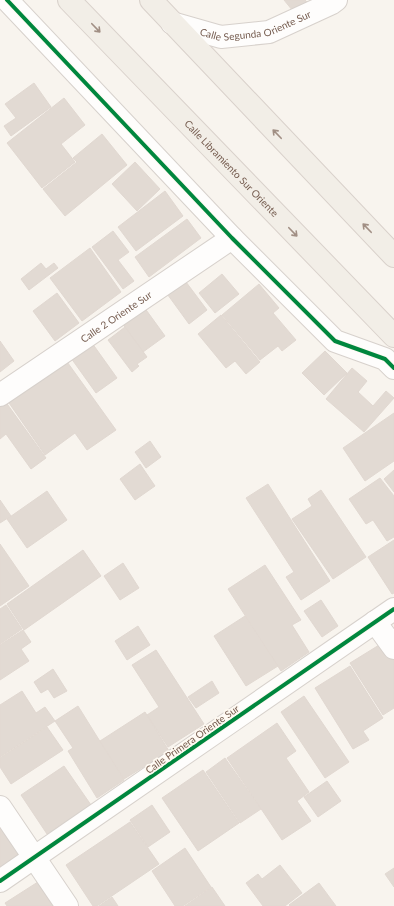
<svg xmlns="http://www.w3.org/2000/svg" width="394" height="906" font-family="Lato,sans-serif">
  <rect width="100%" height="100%" fill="#f8f4ee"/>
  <!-- building -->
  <g fill="#e2dad3" stroke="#e1d8d1">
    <polygon points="284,0 305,0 310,5 297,16"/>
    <polygon points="34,83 51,107 11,136 4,126 16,118 5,104"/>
    <polygon points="64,98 85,125 61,144 75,162 42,188 7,143"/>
    <polygon points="102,134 127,165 65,216 43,189 77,162 73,158"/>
    <polygon points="135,162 160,189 137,211 112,184"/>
    <polygon points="165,191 183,216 136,251 118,227"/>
    <polygon points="187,219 201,238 149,277 135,257"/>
    <polygon points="113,231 129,252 118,260 134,281 123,289 92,247"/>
    <polygon points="90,248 121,292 82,321 50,278"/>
    <polygon points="41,263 46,269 54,263 58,268 29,290 21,279"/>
    <polygon points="222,274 239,294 215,313 199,293"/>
    <polygon points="183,278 207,310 189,324 165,291"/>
    <polygon points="259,284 279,308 273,313 296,340 282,351 278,346 260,360 222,315"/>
    <polygon points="57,293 79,323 55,341 33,311"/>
    <polygon points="144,307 165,336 143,352 122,323"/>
    <polygon points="221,315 260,362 246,374 235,361 226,368 198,334"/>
    <polygon points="125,327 147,357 137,364 139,366 132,372 108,340"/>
    <polygon points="0,341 14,361 0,372"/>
    <polygon points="92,343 117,378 96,393 71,358"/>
    <polygon points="325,351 347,373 324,395 302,373"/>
    <polygon points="65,359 116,430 87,450 75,433 45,455 7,400"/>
    <polygon points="352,368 367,381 358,392 373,406 386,391 394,398 364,432 326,399"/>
    <polygon points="5,401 46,458 31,469 6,434 0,439 0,405"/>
    <polygon points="394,413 394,461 365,481 343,448"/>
    <polygon points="150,441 161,457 146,468 135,452"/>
    <polygon points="140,464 155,486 135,500 120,479"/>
    <polygon points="394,470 394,492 384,479"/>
    <polygon points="380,478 394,496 394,537 387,541 373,520 366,524 349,499"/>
    <polygon points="268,484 330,581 301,600 286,577 294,572 246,498"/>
    <polygon points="321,490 366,557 333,579 292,519 312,506 308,499"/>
    <polygon points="47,491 67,520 27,548 7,519"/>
    <polygon points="0,500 11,516 0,523"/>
    <polygon points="394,540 394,593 392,594 368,557"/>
    <polygon points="0,544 29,586 0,606"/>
    <polygon points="83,550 101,576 24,630 7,604"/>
    <polygon points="123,563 139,588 120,600 104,576"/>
    <polygon points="265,565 301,620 292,625 309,652 281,671 228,589"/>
    <polygon points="321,600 338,626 322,637 304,611"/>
    <polygon points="6,605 22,629 0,644 0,609"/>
    <polygon points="245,616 278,666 246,686 214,636"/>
    <polygon points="138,626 150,645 127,660 115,641"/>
    <polygon points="23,630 31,642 21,649 29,661 0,680 0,645"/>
    <polygon points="384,642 394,657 394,708 383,715 350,663"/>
    <polygon points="156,650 204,724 168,747 147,715 159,707 132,665"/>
    <polygon points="350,666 383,718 363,731 369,740 353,749 315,688"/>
    <polygon points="53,669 67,691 54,698 48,689 41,693 34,682"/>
    <polygon points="212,681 219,693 196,708 188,697"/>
    <polygon points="22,691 36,713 45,707 55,721 0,757 0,705"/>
    <polygon points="304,696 349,762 325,778 281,712"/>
    <polygon points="78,706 124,780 97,798 68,751 73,748 55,721"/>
    <polygon points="145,712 169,751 124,779 100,741"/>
    <polygon points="277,723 296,751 286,758 309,792 297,801 311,821 282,840 227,758"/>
    <polygon points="47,727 63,750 11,784 0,767 0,758"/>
    <polygon points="225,758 261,809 240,823 206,772"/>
    <polygon points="64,766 91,805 47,834 21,795"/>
    <polygon points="203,770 239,823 198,851 162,798"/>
    <polygon points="327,781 341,801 318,817 304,797"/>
    <polygon points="152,805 170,832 148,847 130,820"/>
    <polygon points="130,822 159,864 97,906 93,906 66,865"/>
    <polygon points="0,823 21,854 0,868"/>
    <polygon points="185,848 211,887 183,906 175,906 152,871"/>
    <polygon points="280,865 302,893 285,906 263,906 246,883 258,874 262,879"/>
    <polygon points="394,868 394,887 385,874"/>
    <polygon points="41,880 58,906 7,906 5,903"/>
    <polygon points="319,883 336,906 290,906 289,905"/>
    <polygon points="212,887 225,906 185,906"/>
    <polygon points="112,897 118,906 99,906"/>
  </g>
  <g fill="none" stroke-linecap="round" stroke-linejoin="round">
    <defs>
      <g id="minor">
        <polyline points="7,0 232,238 335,341 385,359 394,368"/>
        <path id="s1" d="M172,23L221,37L269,32L332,3L336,0"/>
        <path id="s2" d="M0,395L232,238"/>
        <polyline points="375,622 394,648"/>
        <polyline points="0,807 67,906"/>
        <polyline points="0,881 394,609"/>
      </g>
      <g id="major">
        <path id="s3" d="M69,0L394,336"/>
        <polyline points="151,0 394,256"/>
      </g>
    </defs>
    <!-- minor casing -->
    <use href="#minor" stroke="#d7d1cc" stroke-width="24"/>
    <!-- major casing -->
    <use href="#major" stroke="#d9d1cb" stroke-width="24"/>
    <!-- minor -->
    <use href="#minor" stroke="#fefdfc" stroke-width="22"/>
    <!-- major -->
    <use href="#major" stroke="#f2eee7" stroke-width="22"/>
    <defs>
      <g id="cycleway">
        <polyline points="7,0 232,238 335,341 385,359 394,368"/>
        <polyline points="0,881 394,609"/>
      </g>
    </defs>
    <!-- cycleway casing -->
    <use href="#cycleway" stroke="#fef9f1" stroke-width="6"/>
    <!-- cycleway -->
    <use href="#cycleway" stroke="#00873e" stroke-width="4"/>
  </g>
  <!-- one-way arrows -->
  <defs><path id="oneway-shaft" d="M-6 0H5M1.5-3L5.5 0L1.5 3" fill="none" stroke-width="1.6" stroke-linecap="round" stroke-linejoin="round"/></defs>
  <g stroke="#a18f84">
    <use href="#oneway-shaft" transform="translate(96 28) rotate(46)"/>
    <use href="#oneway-shaft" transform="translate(277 134) rotate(-134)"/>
    <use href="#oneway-shaft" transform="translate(367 228) rotate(-134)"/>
    <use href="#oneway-shaft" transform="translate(293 232) rotate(46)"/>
  </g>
  <g text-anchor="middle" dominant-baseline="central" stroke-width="3.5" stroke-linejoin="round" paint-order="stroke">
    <!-- street labels -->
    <g font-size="10" fill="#755c4f" stroke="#fef9f1">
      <text stroke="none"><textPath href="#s1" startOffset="87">Calle Segunda Oriente Sur</textPath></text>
      <text stroke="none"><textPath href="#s3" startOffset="234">Calle Libramiento Sur Oriente</textPath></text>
      <text stroke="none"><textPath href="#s2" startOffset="140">Calle 2 Oriente Sur</textPath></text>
      <text transform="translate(192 739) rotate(-35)">Calle Primera Oriente Sur</text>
    </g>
  </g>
</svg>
